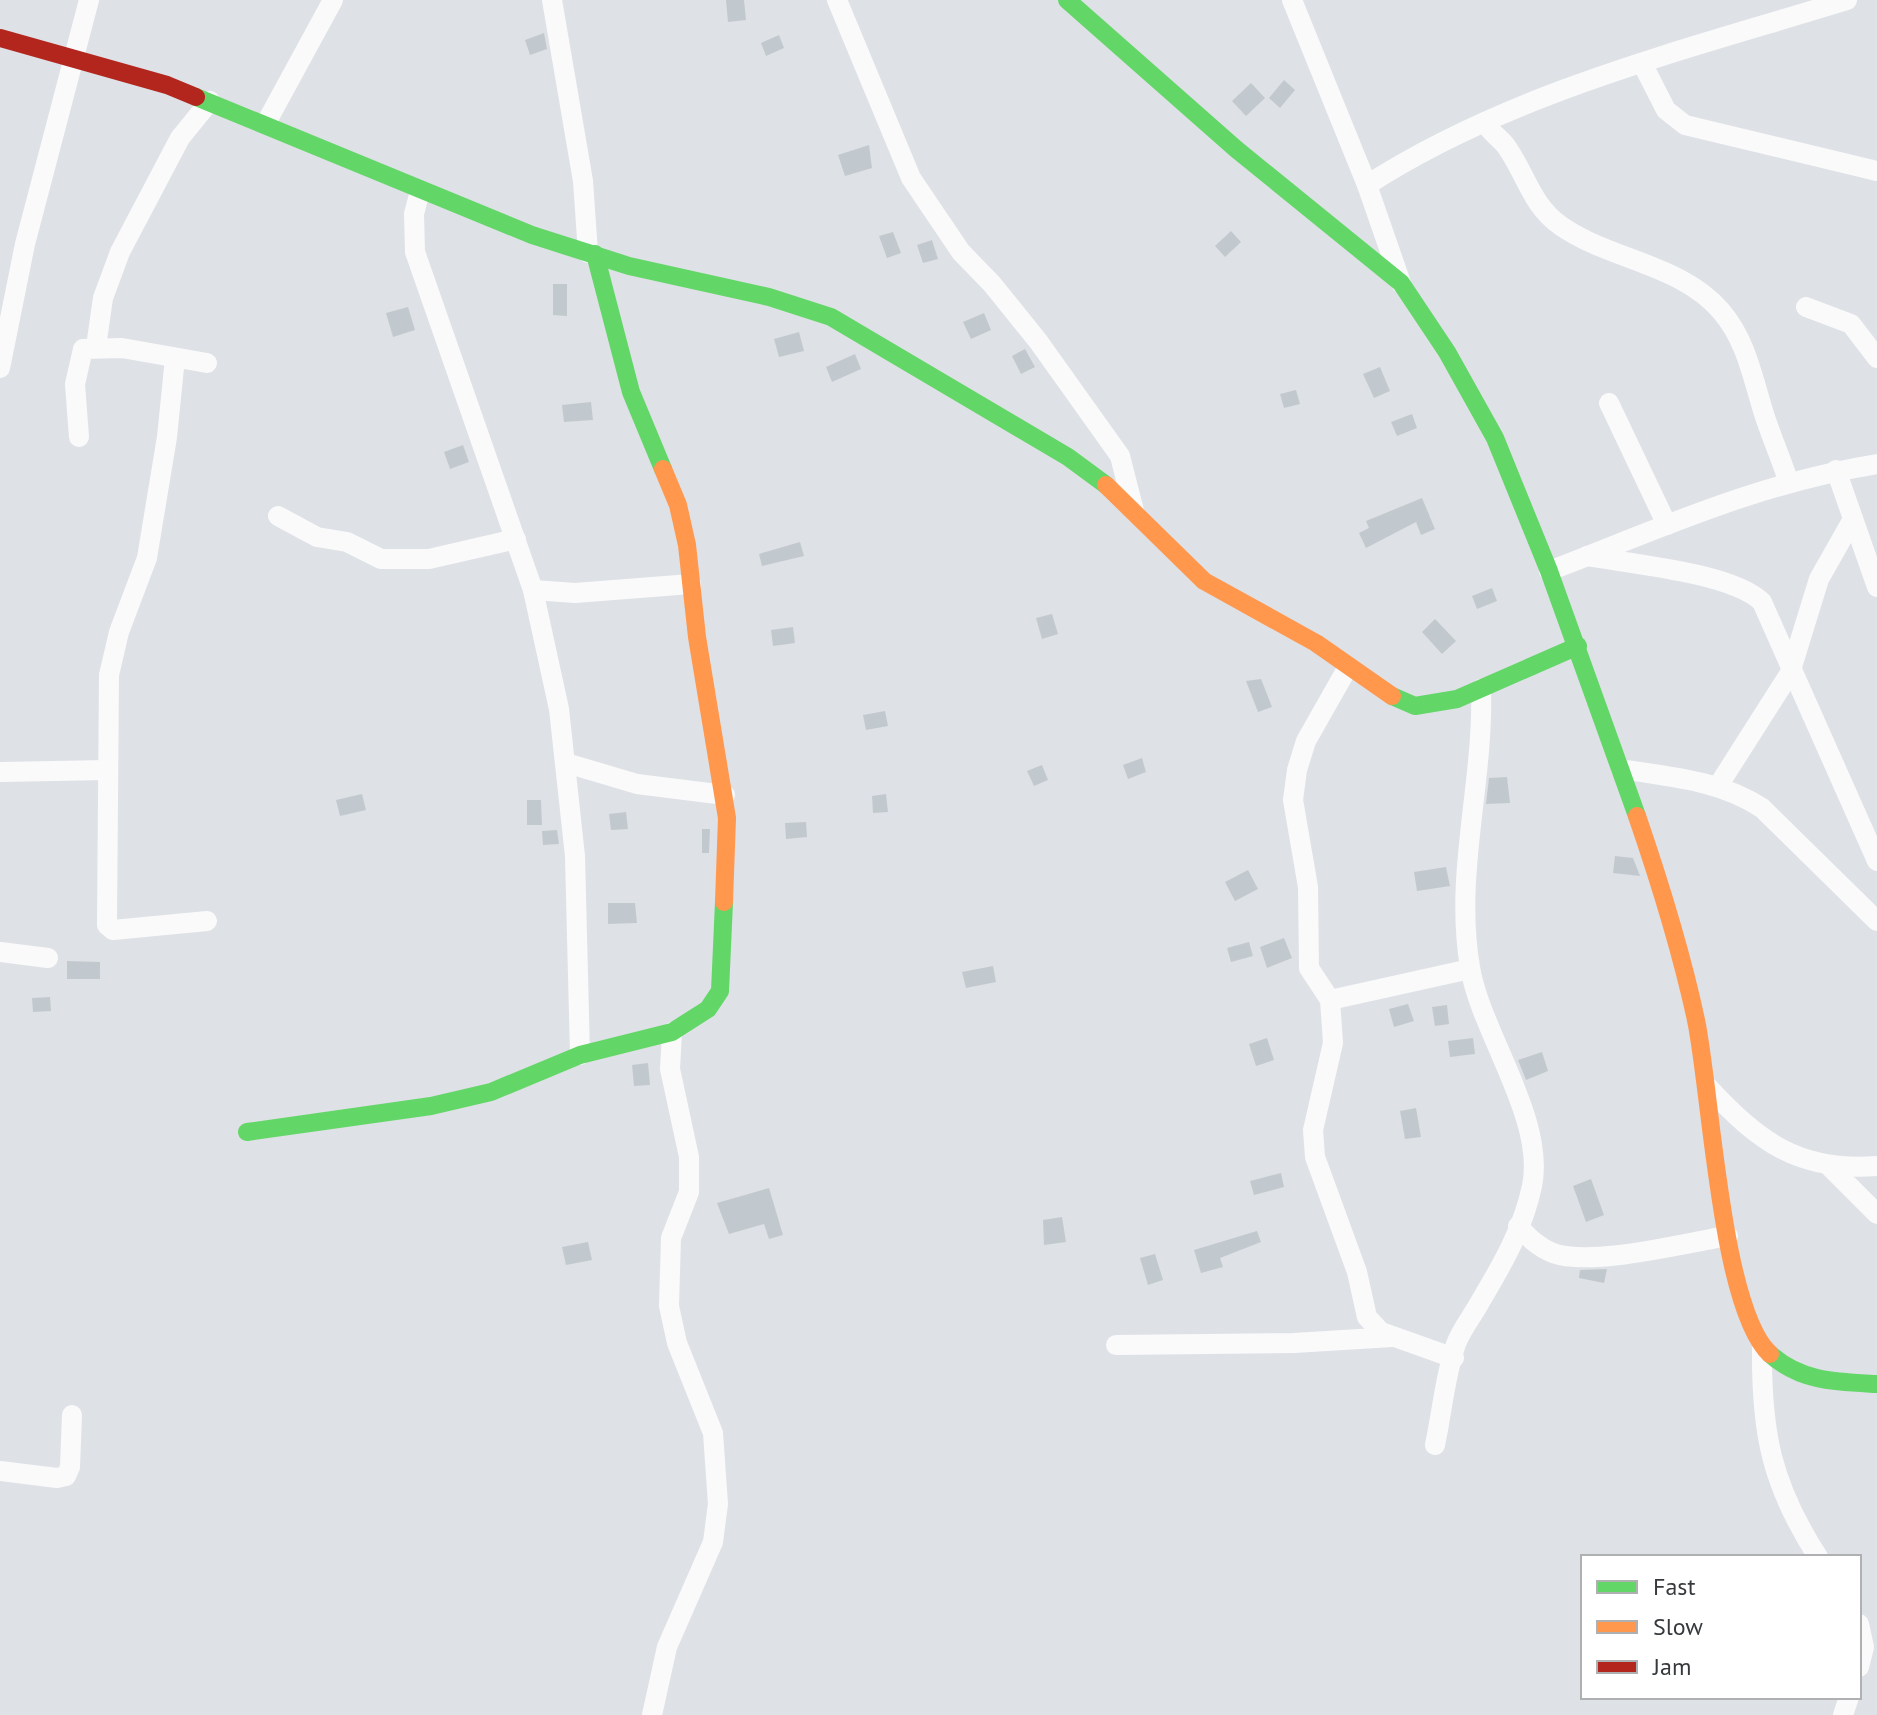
<svg xmlns="http://www.w3.org/2000/svg" width="1877" height="1715" font-family="'PT Sans',sans-serif">
  <rect width="100%" height="100%" fill="#dee1e6"/>
  <!-- building -->
  <g fill="#c2c9ce">
    <polygon points="726,0 744,0 746,20 728,22"/>
    <polygon points="544,33 547,49 530,55 525,40"/>
    <polygon points="779,35 784,48 766,56 761,43"/>
    <polygon points="1284,80 1295,90 1280,108 1269,98"/>
    <polygon points="1251,83 1265,98 1246,116 1232,101"/>
    <polygon points="869,145 872,168 845,176 838,155"/>
    <polygon points="1231,231 1241,242 1225,257 1215,246"/>
    <polygon points="893,232 901,253 887,258 879,236"/>
    <polygon points="932,240 938,259 923,263 917,245"/>
    <polygon points="553,284 567,284 567,316 553,315"/>
    <polygon points="408,307 415,330 393,337 386,313"/>
    <polygon points="984,313 991,330 971,339 963,322"/>
    <polygon points="799,332 804,351 779,357 774,339"/>
    <polygon points="1025,349 1035,367 1021,374 1012,356"/>
    <polygon points="855,354 861,369 832,382 826,367"/>
    <polygon points="1380,367 1390,391 1374,398 1363,374"/>
    <polygon points="1296,390 1300,404 1284,408 1280,394"/>
    <polygon points="591,402 593,420 564,422 562,405"/>
    <polygon points="1412,414 1417,428 1397,436 1391,422"/>
    <polygon points="463,445 469,462 450,469 444,452"/>
    <polygon points="1422,498 1435,529 1421,535 1416,522 1366,548 1359,533 1369,528 1366,521"/>
    <polygon points="800,542 804,556 762,566 759,554"/>
    <polygon points="1492,588 1497,601 1477,609 1472,596"/>
    <polygon points="1052,614 1058,634 1042,639 1036,618"/>
    <polygon points="1435,619 1456,641 1442,654 1422,632"/>
    <polygon points="793,627 795,643 773,646 771,630"/>
    <polygon points="1261,679 1272,707 1258,712 1246,681"/>
    <polygon points="885,711 888,726 866,730 863,715"/>
    <polygon points="1142,758 1146,772 1128,779 1123,765"/>
    <polygon points="1042,765 1048,780 1034,786 1027,771"/>
    <polygon points="1507,777 1510,803 1486,804 1489,778"/>
    <polygon points="362,794 366,810 340,816 336,800"/>
    <polygon points="886,794 888,812 873,813 872,796"/>
    <polygon points="527,800 541,800 542,825 527,825"/>
    <polygon points="626,812 628,829 611,830 609,814"/>
    <polygon points="806,822 807,837 786,839 785,823"/>
    <polygon points="702,829 710,829 709,853 702,853"/>
    <polygon points="557,830 559,844 543,845 542,831"/>
    <polygon points="1615,856 1633,858 1640,876 1613,873"/>
    <polygon points="1446,867 1450,886 1417,891 1414,872"/>
    <polygon points="1248,870 1258,889 1235,901 1225,882"/>
    <polygon points="608,903 635,903 637,923 608,924"/>
    <polygon points="1284,938 1292,958 1267,968 1260,947"/>
    <polygon points="1249,942 1253,956 1231,962 1227,948"/>
    <polygon points="67,961 100,962 100,979 67,979"/>
    <polygon points="993,966 996,982 966,988 962,972"/>
    <polygon points="50,997 51,1011 33,1012 32,998"/>
    <polygon points="1408,1004 1414,1021 1394,1027 1389,1009"/>
    <polygon points="1447,1005 1449,1024 1435,1026 1432,1007"/>
    <polygon points="1267,1038 1274,1060 1256,1066 1249,1044"/>
    <polygon points="1473,1038 1475,1054 1450,1057 1448,1041"/>
    <polygon points="1542,1052 1548,1071 1526,1080 1518,1060"/>
    <polygon points="648,1063 650,1085 634,1086 632,1065"/>
    <polygon points="1416,1108 1421,1137 1405,1139 1400,1111"/>
    <polygon points="1281,1173 1284,1187 1254,1195 1250,1181"/>
    <polygon points="1591,1179 1604,1215 1586,1222 1573,1186"/>
    <polygon points="769,1188 783,1235 769,1239 764,1224 729,1234 717,1203"/>
    <polygon points="1062,1217 1066,1242 1044,1245 1043,1220"/>
    <polygon points="1257,1231 1261,1242 1220,1258 1223,1267 1201,1273 1194,1250"/>
    <polygon points="588,1242 592,1260 566,1265 562,1247"/>
    <polygon points="1155,1254 1163,1280 1148,1285 1140,1258"/>
    <polygon points="1607,1269 1604,1283 1579,1278 1580,1270"/>
  </g>
  <g fill="none" stroke-linecap="round" stroke-linejoin="round">
    <!-- street -->
    <g stroke="#fafafb" stroke-width="20">
      <polyline points="552,0 583,181 588,253"/>
      <polyline points="837,0 911,178 961,252 992,284 1038,341 1120,456 1134,511"/>
      <polyline points="1292,0 1367,185 1401,283"/>
      <polyline points="1642,63 1666,110 1685,125 1877,171"/>
      <polyline points="266,123 333,0"/>
      <path d="M1486,124C1491,133 1500,138 1506,146C1526,174 1531,205 1561,226C1610,260 1681,264 1721,311C1747,341 1753,380 1765,417C1772,438 1781,459 1788,480"/>
      <path d="M1367,185C1511,92 1685,50 1847,0"/>
      <polyline points="420,191 414,214 415,252 533,590 559,709 575,856 580,1055"/>
      <polyline points="1806,307 1851,324 1877,358"/>
      <polyline points="96,347 103,298 120,252 180,138 210,101"/>
      <polyline points="175,358 167,437 147,558 119,632 109,675 107,925 113,930 207,921"/>
      <polyline points="0,368 25,244 89,0"/>
      <polyline points="1609,403 1667,525"/>
      <polyline points="79,437 75,384 83,349 122,348 207,363"/>
      <polyline points="1836,470 1877,587"/>
      <polyline points="278,516 317,537 347,542 381,559 429,559 516,539"/>
      <path d="M1587,556C1632,564 1732,573 1762,602L1877,861"/>
      <path d="M1549,571C1661,528 1758,483 1877,464"/>
      <polyline points="533,590 575,593 691,584"/>
      <polyline points="1348,667 1306,741 1297,770 1293,800 1308,887 1309,968 1330,1000 1333,1043 1313,1130 1315,1157 1357,1272 1367,1317 1381,1332 1454,1358"/>
      <polyline points="566,763 637,784 725,795"/>
      <path d="M1621,769C1670,777 1719,780 1762,808L1877,921"/>
      <polyline points="0,772 107,770"/>
      <polyline points="1718,786 1790,673 1819,579 1853,519"/>
      <polyline points="0,952 48,958"/>
      <polyline points="1330,1000 1470,969"/>
      <path d="M1708,1087C1759,1142 1799,1172 1877,1166"/>
      <polyline points="1830,1167 1877,1214"/>
      <path d="M1518,1226C1529,1238 1538,1247 1553,1253C1592,1267 1684,1243 1728,1236"/>
      <polyline points="1116,1345 1294,1343 1392,1337"/>
      <path d="M1762,1346C1761,1432 1771,1484 1818,1557"/>
      <path d="M1435,1445C1442,1413 1445,1375 1456,1344C1461,1330 1473,1315 1480,1302C1502,1265 1523,1229 1532,1186C1546,1119 1480,1031 1470,967C1454,873 1484,783 1481,689"/>
      <polyline points="0,1471 57,1478 66,1476 70,1467 72,1415"/>
      <polyline points="1859,1624 1864,1647 1859,1667"/>
      <polyline points="652,1715 667,1647 713,1542 718,1504 713,1433 677,1343 669,1306 671,1238 689,1192 689,1157 670,1069 672,1032"/>
      <polyline points="1843,1715 1849,1697"/>
    </g>
    <!-- fast -->
    <g stroke="#63d668" stroke-width="18">
      <polyline points="1067,0 1236,149 1401,283 1447,352 1495,438 1549,571 1637,816"/>
      <polyline points="196,97 532,235 629,266 769,297 831,317 1068,457 1106,485"/>
      <polyline points="595,254 631,392 663,469"/>
      <polyline points="1392,696 1415,706 1457,699 1578,646"/>
      <polyline points="247,1132 431,1106 491,1092 580,1055 672,1032 708,1009 720,991 724,902"/>
      <path d="M1770,1354C1801,1382 1837,1382 1877,1384"/>
    </g>
    <!-- slow -->
    <g stroke="#ff974d" stroke-width="18">
      <polyline points="663,469 678,505 687,545 697,637 727,818 724,902"/>
      <polyline points="1106,485 1204,581 1316,643 1392,696"/>
      <path d="M1637,816C1660,883 1681,950 1696,1020C1711,1092 1721,1309 1770,1354"/>
    </g>
    <!-- jam -->
    <polyline stroke="#b3261e" stroke-width="18" points="0,38 167,85 196,97"/>
  </g>
  <!-- legend -->
  <rect x="1581" y="1555" width="280" height="144" fill="#ffffff" stroke="#afb0b1" stroke-width="2"/>
  <rect x="1597" y="1581" width="40" height="12" fill="#63d668" stroke="#afb0b1" stroke-width="2"/>
  <text x="1653" y="1595" font-size="24" fill="#373a3c">Fast</text>
  <rect x="1597" y="1621" width="40" height="12" fill="#ff974d" stroke="#afb0b1" stroke-width="2"/>
  <text x="1653" y="1635" font-size="24" fill="#373a3c">Slow</text>
  <rect x="1597" y="1661" width="40" height="12" fill="#b3261e" stroke="#afb0b1" stroke-width="2"/>
  <text x="1653" y="1675" font-size="24" fill="#373a3c">Jam</text>
</svg>
